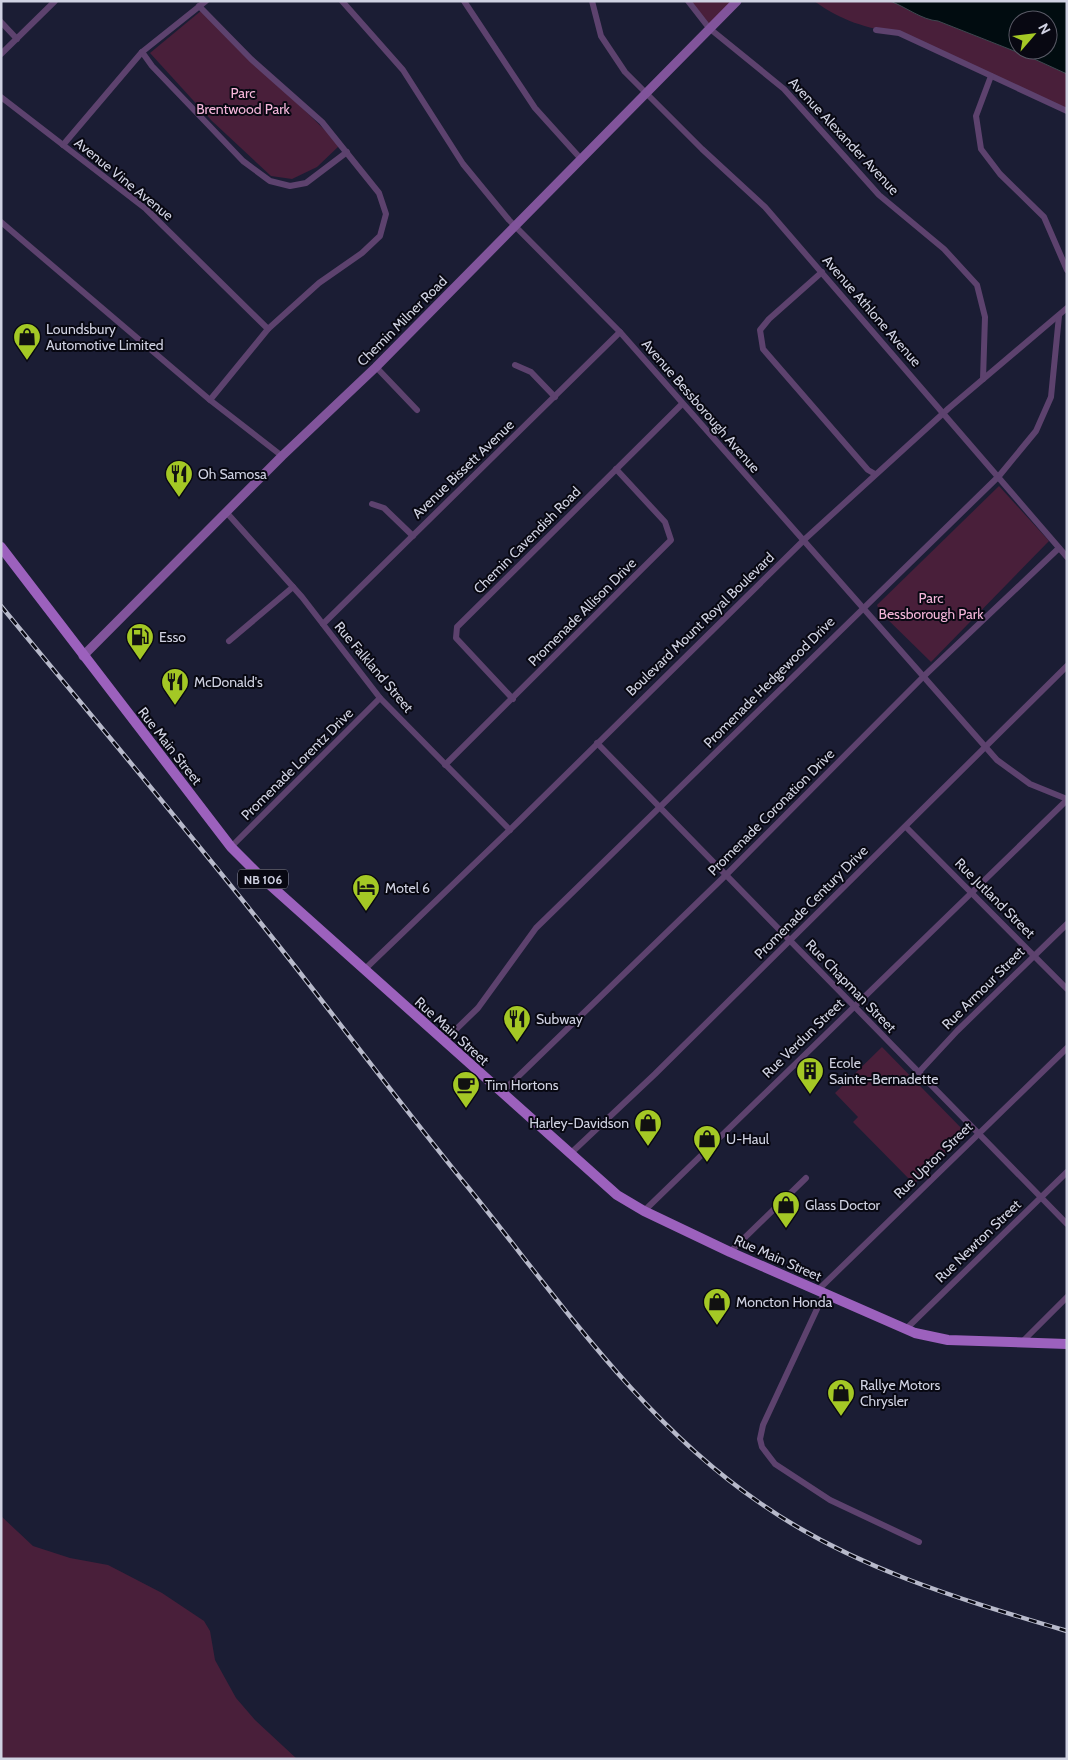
<svg xmlns="http://www.w3.org/2000/svg" width="1068" height="1760" font-family="Cabin,sans-serif">
  <rect width="100%" height="100%" fill="#1b1d34"/>
  <!-- green -->
  <g fill="#491f3a">
    <polygon points="688,1 737,1 709,28"/>
    <path d="M814,1C832,1 876,0 892,2C908,7 920,20 938,21L1032,58L1067,74V111L899,33C865,28 842,21 814,1Z"/>
    <polygon points="202,10 340,145 317,167 292,179 271,176 212,121 150,53"/>
    <polygon points="999,486 1049,541 931,662 880,612 877,605"/>
    <polygon points="882,1047 966,1133 914,1184 853,1122 858,1117 835,1093"/>
    <polygon points="1,1516 33,1546 70,1558 108,1565 162,1593 204,1621 210,1631 215,1660 236,1698 255,1720 297,1759 1,1759"/>
  </g>
  <!-- water -->
  <path fill="#010c10" stroke="#3f474f" fill-rule="evenodd" d="M890,1H1067V74L1032,58L938,21C922,20 906,7 890,1ZM1018,20H1048V50H1018Z"/>
  <g fill="none" stroke-linecap="round" stroke-linejoin="round">
    <!-- street -->
    <g stroke="#5d426e" stroke-width="6">
      <polyline points="342,1 403,70 463,164 509,220 620,332 997,760 1030,784 1067,799"/>
      <polyline points="464,1 535,108 581,159"/>
      <polyline points="592,1 601,36 625,72 702,149 765,207 1067,557"/>
      <polyline points="688,1 709,28 784,89 879,195 944,249 977,285 985,317 983,379"/>
      <polyline points="199,6 251,59 322,122 379,193 386,214 380,236 362,253 319,283 268,329 210,400"/>
      <polyline points="1,22 17,39"/>
      <polyline points="876,30 899,33 1067,111"/>
      <polyline points="142,52 152,66 243,161 270,181 290,186 306,183 347,152"/>
      <polyline points="1,54 55,1"/>
      <polyline points="991,76 976,116 981,149 1000,174 1044,217 1067,270"/>
      <polyline points="1,97 146,209 268,329"/>
      <polyline points="63,145 142,52 206,1"/>
      <polyline points="1,222 210,400 282,456"/>
      <polyline points="822,272 769,319 760,330 763,349 868,470 875,474"/>
      <polyline points="515,365 531,372 555,397"/>
      <polyline points="376,367 417,410"/>
      <polyline points="372,504 384,508 413,536"/>
      <polyline points="227,513 302,597 380,698 510,830"/>
      <polyline points="323,624 620,332"/>
      <polyline points="229,641 293,587"/>
      <polyline points="513,699 456,638 457,627 682,404"/>
      <polyline points="597,743 1067,1224"/>
      <polyline points="445,765 671,540 665,522 616,469"/>
      <polyline points="906,827 1067,989"/>
      <polyline points="231,847 380,698"/>
      <polyline points="364,970 520,820 805,539 949,408 1067,308"/>
      <polyline points="444,1041 478,1008 536,928 999,476 1036,431 1051,397 1059,316"/>
      <polyline points="919,1072 957,1031 1067,924"/>
      <polyline points="501,1093 726,875 924,676 1059,548"/>
      <polyline points="570,1154 655,1074 1067,666"/>
      <polyline points="644,1211 1067,800"/>
      <polyline points="730,1252 806,1178"/>
      <polyline points="817,1291 1067,1048"/>
      <polyline points="824,1294 763,1425 760,1439 762,1447 775,1464 830,1500 919,1542"/>
      <polyline points="906,1329 1067,1172"/>
      <polyline points="1021,1343 1067,1297"/>
    </g>
    <!-- secondary -->
    <polyline stroke="#81549b" stroke-width="9" points="83,656 282,456 376,367 737,1"/>
    <!-- primary -->
    <polyline stroke="#9c61bd" stroke-width="10" points="1,547 231,847 260,876 617,1195 644,1211 730,1252 915,1333 948,1340 1067,1344"/>
    <defs>
      <path id="rail" d="M1,606C93,718 186,828 275,941C340,1023 402,1106 467,1186C557,1297 641,1422 760,1503C853,1568 959,1599 1067,1631"/>
    </defs>
    <!-- rail casing -->
    <use href="#rail" stroke="#b7b9ca" stroke-width="4.5"/>
    <!-- rail -->
    <use href="#rail" stroke="#080812" stroke-width="2.5" stroke-dasharray="8" stroke-linecap="butt"/>
  </g>
  <!-- icons -->
  <defs>
    <symbol id="shop-pin" viewBox="-11 -11 22 30"><path d="M0 17L-7.5 6A9.5 9.5 0 1 1 7.5 6Z" fill="#a4c825" stroke="#080812"/><path d="M-5-2.5h2.3a2.7 3.5 0 0 1 5.4 0H5L5.5 6h-11ZM-1.5-2.5h3a1.5 2.3 0 0 0-3 0Z" fill="#111"/></symbol>
    <symbol id="restaurant-pin" viewBox="-11 -11 22 30"><path d="M0 17L-7.5 6A9.5 9.5 0 1 1 7.5 6Z" fill="#a4c825" stroke="#080812"/><path d="M-5-6h1v4h1v-4h1v4h1v-4h1v5L-1.5 .5V6h-2V.5L-5-1ZM5-6V6H3V1.5H1.5Q1.5-4 5-6Z" fill="#111"/></symbol>
    <symbol id="fuel-pin" viewBox="-11 -11 22 30"><path d="M0 17L-7.5 6A9.5 9.5 0 1 1 7.5 6Z" fill="#a4c825" stroke="#080812"/><path d="M-5.5-6h7V0h2V4h1.3V-2.5L3-4.5l.8-.8L6-3V5H2.5V1h-1V6h-7ZM-4.2-4.7v3.2H.2V-4.7Z" fill="#111"/></symbol>
    <symbol id="hotel-pin" viewBox="-11 -11 22 30"><path d="M0 17L-7.5 6A9.5 9.5 0 1 1 7.5 6Z" fill="#a4c825" stroke="#080812"/><path d="M-6-4.5h1.5V1H6V5H4.5V3h-9V5H-6ZM-4 0a1.8 1.8 0 1 1 3.6 0ZM.5 0V-2.5h3Q6-2.5 6 0Z" fill="#111"/></symbol>
    <symbol id="building-pin" viewBox="-11 -11 22 30"><path d="M0 17L-7.5 6A9.5 9.5 0 1 1 7.5 6Z" fill="#a4c825" stroke="#080812"/><path d="M-4-6H4V6H1V3H-1V6H-4ZM-2.5-4.3h1.7v1.8h-1.7ZM.8-4.3h1.7v1.8H.8ZM-2.5-1h1.7V.8h-1.7ZM.8-1h1.7V.8H.8Z" fill="#111"/></symbol>
    <symbol id="cafe-pin" viewBox="-11 -11 22 30"><path d="M0 17L-7.5 6A9.5 9.5 0 1 1 7.5 6Z" fill="#a4c825" stroke="#080812"/><path d="M-5.5-4.5H6V0H3Q3 3.5 0 3.5H-2.5Q-5.5 3.5-5.5 0ZM3-3.2v2h1.7v-2ZM-6 4.5H4V6H-6Z" fill="#111"/></symbol>
  </defs>
  <g fill-rule="evenodd">
    <use href="#shop-pin" x="11" y="321" width="32" height="43"/>
    <use href="#restaurant-pin" x="163" y="458" width="32" height="43"/>
    <use href="#fuel-pin" x="124" y="621" width="32" height="43"/>
    <use href="#restaurant-pin" x="159" y="666" width="32" height="43"/>
    <use href="#hotel-pin" x="350" y="872" width="32" height="43"/>
    <use href="#restaurant-pin" x="501" y="1003" width="32" height="43"/>
    <use href="#building-pin" x="794" y="1055" width="32" height="43"/>
    <use href="#cafe-pin" x="450" y="1069" width="32" height="43"/>
    <use href="#shop-pin" x="632" y="1107" width="32" height="43"/>
    <use href="#shop-pin" x="691" y="1123" width="32" height="43"/>
    <use href="#shop-pin" x="770" y="1189" width="32" height="43"/>
    <use href="#shop-pin" x="701" y="1286" width="32" height="43"/>
    <use href="#shop-pin" x="825" y="1377" width="32" height="43"/>
  </g>
  <g text-anchor="middle" dominant-baseline="central" stroke-width="4" stroke-linejoin="round" paint-order="stroke">
    <!-- shield labels -->
    <rect fill="#080812" stroke="#9495a4" stroke-width="1" x="238" y="869.5" width="50" height="19" rx="4"/>
    <g font-size="12" font-weight="bold" fill="#d0d2e2">
      <text x="263" y="879">NB 106</text>
    </g>
    <!-- park labels -->
    <g font-size="14" fill="#f5b6da" stroke="#080812">
      <text x="243" y="93">Parc<tspan x="243" dy="16">Brentwood Park</tspan></text>
      <text x="931" y="598">Parc<tspan x="931" dy="16">Bessborough Park</tspan></text>
    </g>
    <!-- street labels -->
    <g font-size="14" fill="#d0d2e2" stroke="#080812">
      <text transform="translate(844 136) rotate(47)">Avenue Alexander Avenue</text>
      <text transform="translate(124 179) rotate(39)">Avenue Vine Avenue</text>
      <text transform="translate(872 311) rotate(49)">Avenue Athlone Avenue</text>
      <text transform="translate(402 321) rotate(-45)">Chemin Milner Road</text>
      <text transform="translate(701 406) rotate(49)">Avenue Bessborough Avenue</text>
      <text transform="translate(463 469) rotate(-44)">Avenue Bissett Avenue</text>
      <text transform="translate(527 540) rotate(-45)">Chemin Cavendish Road</text>
      <text transform="translate(582 612) rotate(-45)">Promenade Allison Drive</text>
      <text transform="translate(700 624) rotate(-44)">Boulevard Mount Royal Boulevard</text>
      <text transform="translate(374 667) rotate(50)">Rue Falkland Street</text>
      <text transform="translate(769 682) rotate(-45)">Promenade Hedgewood Drive</text>
      <text transform="translate(170 746) rotate(52)">Rue Main Street</text>
      <text transform="translate(297 764) rotate(-45)">Promenade Lorentz Drive</text>
      <text transform="translate(771 812) rotate(-45)">Promenade Coronation Drive</text>
      <text transform="translate(995 898) rotate(45)">Rue Jutland Street</text>
      <text transform="translate(811 902) rotate(-45)">Promenade Century Drive</text>
      <text transform="translate(851 986) rotate(46)">Rue Chapman Street</text>
      <text transform="translate(983 988) rotate(-45)">Rue Armour Street</text>
      <text transform="translate(452 1031) rotate(42)">Rue Main Street</text>
      <text transform="translate(803 1038) rotate(-44)">Rue Verdun Street</text>
      <text transform="translate(933 1160) rotate(-44)">Rue Upton Street</text>
      <text transform="translate(978 1241) rotate(-44)">Rue Newton Street</text>
      <text transform="translate(778 1258) rotate(24)">Rue Main Street</text>
    </g>
    <!-- poi labels -->
    <g font-size="14" fill="#d0d2e2" stroke="#080812" text-anchor="start">
      <text x="46" y="329">Loundsbury<tspan x="46" dy="16">Automotive Limited</tspan></text>
      <text x="198" y="474">Oh Samosa</text>
      <text x="159" y="637">Esso</text>
      <text x="194" y="682">McDonald's</text>
      <text x="385" y="888">Motel 6</text>
      <text x="536" y="1019">Subway</text>
      <text x="829" y="1063">Ecole<tspan x="829" dy="16">Sainte-Bernadette</tspan></text>
      <text x="485" y="1085">Tim Hortons</text>
      <text x="629" y="1123" text-anchor="end">Harley-Davidson</text>
      <text x="726" y="1139">U-Haul</text>
      <text x="805" y="1205">Glass Doctor</text>
      <text x="736" y="1302">Moncton Honda</text>
      <text x="860" y="1385">Rallye Motors<tspan x="860" dy="16">Chrysler</tspan></text>
    </g>
  </g>
  <!-- border -->
  <rect width="1068" height="1760" fill="none" stroke="#d0d2e2" stroke-width="5"/>
  <!-- north arrow -->
  <g transform="translate(1033 35) rotate(62)"><circle r="24" fill="#080812" stroke="#585965"/>
  <path d="M0-4L9 19L0 12L-9 19Z" fill="#a4c825"/>
  <text y="-8" font-size="14" font-weight="bold" text-anchor="middle" fill="#d0d2e2">N</text>
  </g>
</svg>
